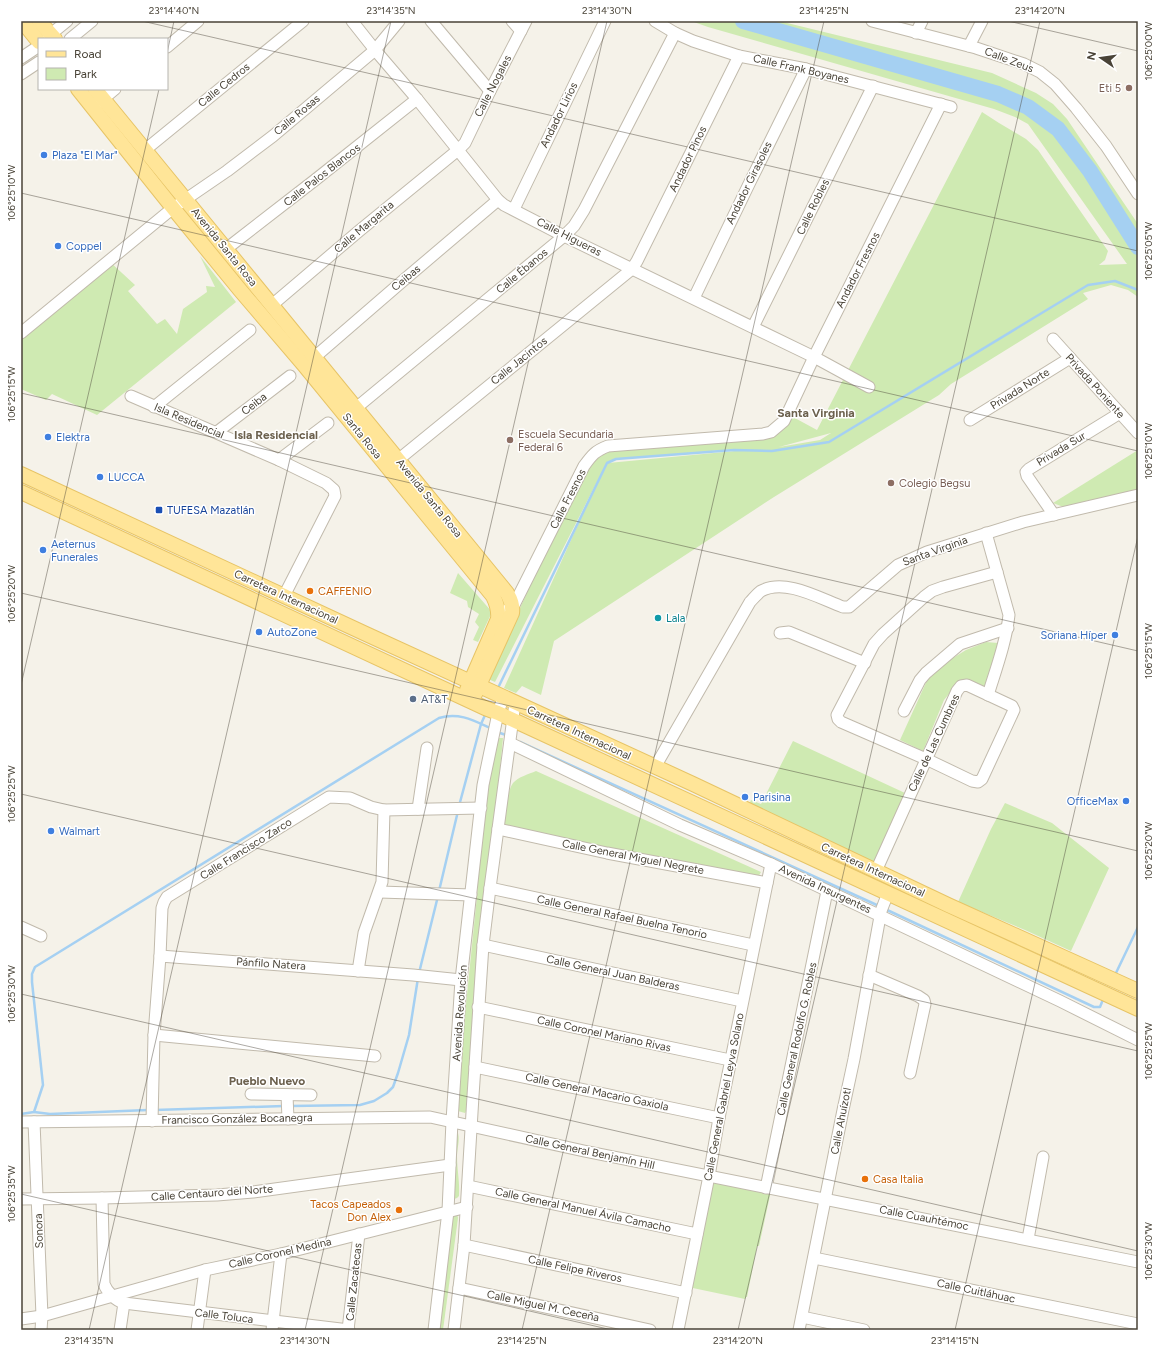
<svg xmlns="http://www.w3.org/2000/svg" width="1159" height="1351" font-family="Figtree,sans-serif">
  <rect width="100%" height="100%" fill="#f5f2e9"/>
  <!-- green -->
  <g fill="#cfeab2" fill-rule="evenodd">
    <path d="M691,21H779L992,73L1036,93L1053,104L1067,119L1138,224V297L1128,290L1111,285L1083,293L1088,299L951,384L939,395L774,497L554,641L541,695L522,686L516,693L504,688L600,476L495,682L488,679L584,466L598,450L771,432L793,417L817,430L982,112L999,123L1026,139L1038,150L1108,251L1105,260L1099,265L1127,264L1028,124L1015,117L994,109L708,27ZM831,433L820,440L779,447ZM735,449V451L608,463L616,459Z"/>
    <polygon points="200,256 236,302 97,415 52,394 46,400 21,389 21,333 109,261 135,285 128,291 157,324 165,319 177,334 183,309 207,292 206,286 215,287"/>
    <polygon points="1138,450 1138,492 1066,508 1053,503"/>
    <polygon points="458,573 492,612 478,642 473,640 479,627 475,622 479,614 468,607 467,601 450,593"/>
    <polygon points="986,642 998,643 984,689 956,685 944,700 923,751 900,740 929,676 940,666 966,650"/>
    <polygon points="499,738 503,738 468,1107 465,1113 458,1111 464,1024 477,896 480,845 492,759"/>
    <polygon points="793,741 905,793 876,867 747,810 751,800 761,804"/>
    <path d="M536,771L761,872L757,879L504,827C506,815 506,793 513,783C518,777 529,774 536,771Z"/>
    <polygon points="1005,803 1052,823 1109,868 1071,951 1025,930 958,902 991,829"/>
    <path d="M458,1133C460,1141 457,1148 457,1156C457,1170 460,1182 459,1196L457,1198L454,1199V1136Z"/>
    <polygon points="710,1178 771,1191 759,1246 757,1246 747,1297 746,1297 745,1299 688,1287"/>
    <polygon points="457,1213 458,1218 443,1330 436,1330 449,1219"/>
  </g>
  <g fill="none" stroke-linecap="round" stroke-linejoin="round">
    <!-- stream -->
    <g stroke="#a5d0f2" stroke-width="2.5">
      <polyline points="498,688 607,463 616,459 734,450 772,451 829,442 1088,285 1115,281 1138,290"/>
      <polyline points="500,733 506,735"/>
      <polyline points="520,742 879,906"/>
      <polyline points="459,806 481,724 486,713"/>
      <polyline points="439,891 458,811"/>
      <polyline points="885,909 1094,1007 1100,1007 1104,997"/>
      <polyline points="419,973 438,896"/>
      <polyline points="1115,975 1138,927"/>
      <polyline points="291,1106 360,1105 374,1101 387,1093 393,1087 398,1073 409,1035 418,978"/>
      <polyline points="155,1110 284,1106"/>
      <polyline points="34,1112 50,1114 148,1110"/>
      <path d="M21,1114L34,1112L43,1085L32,982V974L35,967L439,718C458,712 473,720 490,728"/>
    </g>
    <!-- river -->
    <polyline stroke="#a5d0f2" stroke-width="16" points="743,21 998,94 1028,107 1058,129 1090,171 1138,247"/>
    <defs>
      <g id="minor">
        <polyline points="352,21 375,50 417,99 498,200 504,205 564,236 814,357 869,387"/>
        <polyline points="431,21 490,91"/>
        <polyline points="512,21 521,31"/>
        <polyline points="655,21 675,33 693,41 739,56 806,69 951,107"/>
        <polyline points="872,21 976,48 1024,64 1040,72 1055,84 1076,108 1106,146 1138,194"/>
        <polyline points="916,33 922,21"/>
        <polyline points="47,39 51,34 67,21"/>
        <polyline points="70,39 92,21"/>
        <polyline points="969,46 982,21"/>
        <polyline points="167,47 198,21"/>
        <polyline points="21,58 39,46"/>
        <polyline points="21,74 39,62"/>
        <polyline points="97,104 115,89"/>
        <polyline points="145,150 303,21"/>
        <polyline points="514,209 605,21"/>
        <polyline points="226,249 315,180 417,99"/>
        <polyline points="694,298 750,182 806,69"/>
        <polyline points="272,305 359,231 458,150 465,143 490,91 526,21"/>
        <polyline points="753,327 873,86"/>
        <polyline points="21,333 173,208 227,171 273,136 375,50 399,21"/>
        <polyline points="1053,339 1138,433"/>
        <polyline points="309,362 405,279 498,200"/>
        <polyline points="131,396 279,460 326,483 334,490 335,496 284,596"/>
        <polyline points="154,407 250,330"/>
        <polyline points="356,408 564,236 574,226 584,210 675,33"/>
        <polyline points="970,420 1070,358"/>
        <polyline points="217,432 290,376"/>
        <polyline points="279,460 328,423"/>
        <polyline points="393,464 632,269 637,261 739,56"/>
        <polyline points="1054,515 1027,476 1026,472 1029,469 1120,413"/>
        <path d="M986,533L1009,615C1006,642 996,669 988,695"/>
        <path d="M508,609L513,607L584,466C592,455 595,451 608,446L763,434L771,432L784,421L814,357L941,104"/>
        <polyline points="780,633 789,632 865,663"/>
        <polyline points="904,711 920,680 926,673 960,644 1008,628"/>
        <polyline points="510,743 680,825 771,864 1060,1001 1138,1040"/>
        <path d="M655,767L750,602C753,599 757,594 761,591C785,578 819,598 843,607H849L898,565L927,552L1023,522L1138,495"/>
        <polyline points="418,809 427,748"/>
        <polyline points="498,829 607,853 767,883"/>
        <polyline points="876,871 957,691 961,686 967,685 1012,706 1014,710 982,779 978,782 972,781 926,759 841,722 838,719 837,715 874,644 883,634 924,597 932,591 943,587 997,572"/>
        <polyline points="490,888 753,945"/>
        <polyline points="380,892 471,895"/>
        <polyline points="21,927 41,936"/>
        <polyline points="483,945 742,1001"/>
        <polyline points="160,956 162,908 164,902 167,897 329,797 350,798 371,807 384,810 481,808"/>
        <polyline points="358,971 364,933 382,882 384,810"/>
        <polyline points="869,975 918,996 924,1000 925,1004 910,1073"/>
        <polyline points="478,1007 730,1060"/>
        <polyline points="154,1035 375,1056"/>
        <polyline points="475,1067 719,1118"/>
        <polyline points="251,1094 311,1095"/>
        <polyline points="287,1095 288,1119"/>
        <polyline points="152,1121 154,1035 160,956 413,975 461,980"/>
        <polyline points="21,1122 430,1117 584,1151 1138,1262"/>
        <polyline points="34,1122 42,1316 41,1330"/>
        <polyline points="468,1186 697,1234"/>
        <polyline points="766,1188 827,891"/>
        <path d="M102,1198L104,1284C107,1292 116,1301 124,1303L120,1330"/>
        <polyline points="21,1199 102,1198 217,1195 253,1192 450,1165"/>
        <polyline points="1028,1239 1043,1157"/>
        <polyline points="464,1245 686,1293"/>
        <polyline points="814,1258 1138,1324"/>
        <polyline points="459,1288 650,1330"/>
        <polyline points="124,1303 349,1330"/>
        <polyline points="802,1317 864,1330"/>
        <polyline points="21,1319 42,1316 205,1270 281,1254 467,1207"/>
        <polyline points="197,1330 205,1270"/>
        <polyline points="272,1330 281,1254"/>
        <polyline points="348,1330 359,1234"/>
        <polyline points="434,1330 448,1211 452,1121 461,980 483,785 498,713 503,698"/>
        <polyline points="454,1330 464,1245 473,1096 483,945 490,888 515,703"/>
        <polyline points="678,1330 709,1176 719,1118 771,864"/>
        <polyline points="799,1330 843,1110 854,1059 881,911 888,893"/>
      </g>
      <g id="major">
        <polyline points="22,21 39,42"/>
        <polyline points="39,21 55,39"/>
        <path d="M78,89L173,208L240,290L304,365L493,596C497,604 499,610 498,619L467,690"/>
        <path d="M95,89L507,593C511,600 513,605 512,613L475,694"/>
        <polyline points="21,474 366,634 693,784 948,905 1138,991"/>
        <polyline points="21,492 485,708 498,713 1138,1009"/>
      </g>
    </defs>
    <!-- minor casing -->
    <use href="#minor" stroke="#c1baac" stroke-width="13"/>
    <!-- major casing -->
    <use href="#major" stroke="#e7c466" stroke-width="16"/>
    <!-- minor -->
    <use href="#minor" stroke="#fff" stroke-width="11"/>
    <!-- major -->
    <use href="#major" stroke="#ffe598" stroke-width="14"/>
  </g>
  <!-- ticks -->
  <path fill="none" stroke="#494337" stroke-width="1" stroke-opacity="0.45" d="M142,21L1138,251M1008,21L1138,51M167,53L174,21M21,193L1138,451M21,393L1138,651M21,593L1138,851M21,685L159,89M21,794L1138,1051M21,994L1138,1251M21,1194L612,1330M89,1330L391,21M305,1330L607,21M522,1330L824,21M738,1330L1040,21M955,1330L1138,536"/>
  <!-- markers -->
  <g fill="#8d6e63" stroke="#fff" stroke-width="1.5">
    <circle cx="1129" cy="88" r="4"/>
    <circle cx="510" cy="440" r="4"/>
    <circle cx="891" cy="483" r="4"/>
  </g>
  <g fill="#3f7fe0" stroke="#fff" stroke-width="1.5">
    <circle cx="44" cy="155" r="4"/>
    <circle cx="58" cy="246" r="4"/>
    <circle cx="48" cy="437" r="4"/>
    <circle cx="100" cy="477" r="4"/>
    <circle cx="43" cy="550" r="4"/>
    <circle cx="259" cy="632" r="4"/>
    <circle cx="1115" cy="635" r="4"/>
    <circle cx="745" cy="797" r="4"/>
    <circle cx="1126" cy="801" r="4"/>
    <circle cx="51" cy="831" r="4"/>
  </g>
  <rect fill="#1a4fb4" stroke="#fff" stroke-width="1.5" x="155" y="506" width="8" height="8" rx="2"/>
  <g fill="#e8710a" stroke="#fff" stroke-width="1.5">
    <circle cx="310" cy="591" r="4"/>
    <circle cx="865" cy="1179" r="4"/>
    <circle cx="399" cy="1210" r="4"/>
  </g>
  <circle fill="#0f9aa8" stroke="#fff" stroke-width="1.5" cx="658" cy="618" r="4"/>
  <circle fill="#5c6f8a" stroke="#fff" stroke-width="1.5" cx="413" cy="699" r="4"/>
  <g text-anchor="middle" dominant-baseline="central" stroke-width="3" stroke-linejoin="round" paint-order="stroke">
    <!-- street labels -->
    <g font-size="11" fill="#494337" stroke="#fff">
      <text transform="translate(1009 60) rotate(21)">Calle Zeus</text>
      <text transform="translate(801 69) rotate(13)">Calle Frank Boyanes</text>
      <text transform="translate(224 85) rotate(-39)">Calle Cedros</text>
      <text transform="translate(493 86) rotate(-63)">Calle Nogales</text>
      <text transform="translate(297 115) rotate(-40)">Calle Rosas</text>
      <text transform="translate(559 115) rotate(-64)">Andador Lirios</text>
      <text transform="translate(688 159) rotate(-64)">Andador Pinos</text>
      <text transform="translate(322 175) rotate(-38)">Calle Palos Blancos</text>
      <text transform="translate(749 183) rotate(-64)">Andador Girasoles</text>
      <text transform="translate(813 207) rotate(-64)">Calle Robles</text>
      <text transform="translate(364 227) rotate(-40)">Calle Margarita</text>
      <text transform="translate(569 237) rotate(27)">Calle Higueras</text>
      <text transform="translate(224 247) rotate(51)">Avenida Santa Rosa</text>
      <text transform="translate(858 270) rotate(-63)">Andador Fresnos</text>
      <text transform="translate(522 271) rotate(-40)">Calle Ébanos</text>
      <text transform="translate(406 278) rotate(-40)">Ceibas</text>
      <text transform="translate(519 361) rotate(-39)">Calle Jacintos</text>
      <text transform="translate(1095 386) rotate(48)">Privada Poniente</text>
      <text transform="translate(1020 389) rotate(-32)">Privada Norte</text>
      <text transform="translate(254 404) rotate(-38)">Ceiba</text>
      <text transform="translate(189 421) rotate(23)">Isla Residencial</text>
      <text transform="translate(362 436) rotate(51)">Santa Rosa</text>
      <text transform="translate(1061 449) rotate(-31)">Privada Sur</text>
      <text transform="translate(429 498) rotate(51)">Avenida Santa Rosa</text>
      <text transform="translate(568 499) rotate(-63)">Calle Fresnos</text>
      <text transform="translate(935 551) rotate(-20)">Santa Virginia</text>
      <text transform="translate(286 597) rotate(25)">Carretera Internacional</text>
      <text transform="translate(579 733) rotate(25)">Carretera Internacional</text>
      <text transform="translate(934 743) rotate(-65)">Calle de Las Cumbres</text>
      <text transform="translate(246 849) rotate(-32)">Calle Francisco Zarco</text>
      <text transform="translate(633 857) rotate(11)">Calle General Miguel Negrete</text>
      <text transform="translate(873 870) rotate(25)">Carretera Internacional</text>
      <text transform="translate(825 889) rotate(25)">Avenida Insurgentes</text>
      <text transform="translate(622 917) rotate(12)">Calle General Rafael Buelna Tenorio</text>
      <text transform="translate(271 964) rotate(4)">Pánfilo Natera</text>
      <text transform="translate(613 973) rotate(12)">Calle General Juan Balderas</text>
      <text transform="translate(460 1013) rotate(-86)">Avenida Revolución</text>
      <text transform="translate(604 1034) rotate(12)">Calle Coronel Mariano Rivas</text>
      <text transform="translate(797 1039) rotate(-78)">Calle General Rodolfo G. Robles</text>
      <text transform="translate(597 1092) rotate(12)">Calle General Macario Gaxiola</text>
      <text transform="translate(724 1097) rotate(-79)">Calle General Gabriel Leyva Solano</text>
      <text transform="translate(237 1119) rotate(-1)">Francisco González Bocanegra</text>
      <text transform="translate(841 1121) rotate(-79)">Calle Ahuízotl</text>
      <text transform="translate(590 1152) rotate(12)">Calle General Benjamín Hill</text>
      <text transform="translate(212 1193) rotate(-4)">Calle Centauro del Norte</text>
      <text transform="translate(583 1210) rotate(12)">Calle General Manuel Ávila Camacho</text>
      <text transform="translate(924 1218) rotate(11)">Calle Cuauhtémoc</text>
      <text transform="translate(39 1231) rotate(-92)">Sonora</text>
      <text transform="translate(280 1253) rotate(-13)">Calle Coronel Medina</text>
      <text transform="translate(575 1269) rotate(12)">Calle Felipe Riveros</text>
      <text transform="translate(354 1282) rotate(-84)">Calle Zacatecas</text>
      <text transform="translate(976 1291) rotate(12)">Calle Cuitláhuac</text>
      <text transform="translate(543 1306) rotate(12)">Calle Miguel M. Ceceña</text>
      <text transform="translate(224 1316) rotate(7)">Calle Toluca</text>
    </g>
    <!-- education labels -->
    <g font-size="11" fill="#785e54" stroke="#fff" text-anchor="start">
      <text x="1121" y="88" text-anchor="end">Eti 5</text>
      <text x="518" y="434">Escuela Secundaria<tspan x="518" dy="13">Federal 6</tspan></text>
      <text x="899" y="483">Colegio Begsu</text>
    </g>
    <!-- shop labels -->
    <g font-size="11" fill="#366cbe" stroke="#fff" text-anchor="start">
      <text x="52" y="155">Plaza "El Mar"</text>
      <text x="66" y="246">Coppel</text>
      <text x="56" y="437">Elektra</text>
      <text x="108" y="477">LUCCA</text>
      <text x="51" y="544">Aeternus<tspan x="51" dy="13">Funerales</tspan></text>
      <text x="267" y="632">AutoZone</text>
      <text x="1107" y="635" text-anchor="end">Soriana Híper</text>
      <text x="753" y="797">Parisina</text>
      <text x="1118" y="801" text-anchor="end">OfficeMax</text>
      <text x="59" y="831">Walmart</text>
    </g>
    <!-- transit labels -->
    <g font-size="11" fill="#164399" stroke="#fff" text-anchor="start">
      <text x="167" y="510">TUFESA Mazatlán</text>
    </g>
    <!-- food labels -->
    <g font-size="11" fill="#c56008" stroke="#fff" text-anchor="start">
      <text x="318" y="591">CAFFENIO</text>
      <text x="873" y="1179">Casa Italia</text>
      <text x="391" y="1204" text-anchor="end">Tacos Capeados<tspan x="391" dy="13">Don Alex</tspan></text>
    </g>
    <!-- culture labels -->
    <g font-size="11" fill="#0d838f" stroke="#fff" text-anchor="start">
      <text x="666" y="618">Lala</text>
    </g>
    <!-- service labels -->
    <g font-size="11" fill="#4e5e75" stroke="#fff" text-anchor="start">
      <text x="421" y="699">AT&amp;T</text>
    </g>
    <!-- neighbourhood labels -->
    <g font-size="12" font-weight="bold" fill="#6c614e" stroke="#fff">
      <text x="816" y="413">Santa Virginia</text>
      <text x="276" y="435">Isla Residencial</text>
      <text x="267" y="1081">Pueblo Nuevo</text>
    </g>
  </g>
  <!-- border -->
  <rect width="1159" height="1351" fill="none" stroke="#ffffff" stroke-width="44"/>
  <!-- legend -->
  <rect x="38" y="38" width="130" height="52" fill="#ffffff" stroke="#b6b4af"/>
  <rect x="46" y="51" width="20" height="6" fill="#ffe598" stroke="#b6b4af"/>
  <text x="74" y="58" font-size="12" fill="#494337">Road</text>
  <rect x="46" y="68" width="20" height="12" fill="#cfeab2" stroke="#b6b4af"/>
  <text x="74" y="78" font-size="12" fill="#494337">Park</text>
  <!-- north arrow -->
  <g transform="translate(1101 58) rotate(283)" stroke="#ffffff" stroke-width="3" paint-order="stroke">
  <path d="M0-3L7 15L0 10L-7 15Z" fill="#494337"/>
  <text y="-6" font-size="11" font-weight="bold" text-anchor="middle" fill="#494337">N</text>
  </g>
  <rect x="22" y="22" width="1115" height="1307" fill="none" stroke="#494337" stroke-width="1.5"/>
  <g font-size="10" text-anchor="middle" fill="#494337">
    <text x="174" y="14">23°14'40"N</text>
    <text x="391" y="14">23°14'35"N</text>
    <text x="607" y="14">23°14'30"N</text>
    <text x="824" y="14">23°14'25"N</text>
    <text x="1040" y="14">23°14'20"N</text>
    <text transform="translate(1148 51) rotate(-90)" y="4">106°25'00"W</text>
    <text transform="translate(11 193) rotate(-90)" y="4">106°25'10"W</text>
    <text transform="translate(1148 251) rotate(-90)" y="4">106°25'05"W</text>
    <text transform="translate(11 394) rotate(-90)" y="4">106°25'15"W</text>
    <text transform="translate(1148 451) rotate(-90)" y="4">106°25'10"W</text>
    <text transform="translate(11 594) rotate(-90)" y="4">106°25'20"W</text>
    <text transform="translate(1148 651) rotate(-90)" y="4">106°25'15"W</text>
    <text transform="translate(11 794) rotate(-90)" y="4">106°25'25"W</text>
    <text transform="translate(1148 851) rotate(-90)" y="4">106°25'20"W</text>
    <text transform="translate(11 994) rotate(-90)" y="4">106°25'30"W</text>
    <text transform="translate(1148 1051) rotate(-90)" y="4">106°25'25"W</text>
    <text transform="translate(11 1194) rotate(-90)" y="4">106°25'35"W</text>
    <text transform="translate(1148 1251) rotate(-90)" y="4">106°25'30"W</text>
    <text x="89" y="1344">23°14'35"N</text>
    <text x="305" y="1344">23°14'30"N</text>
    <text x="522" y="1344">23°14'25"N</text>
    <text x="738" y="1344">23°14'20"N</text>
    <text x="955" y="1344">23°14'15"N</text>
  </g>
</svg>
